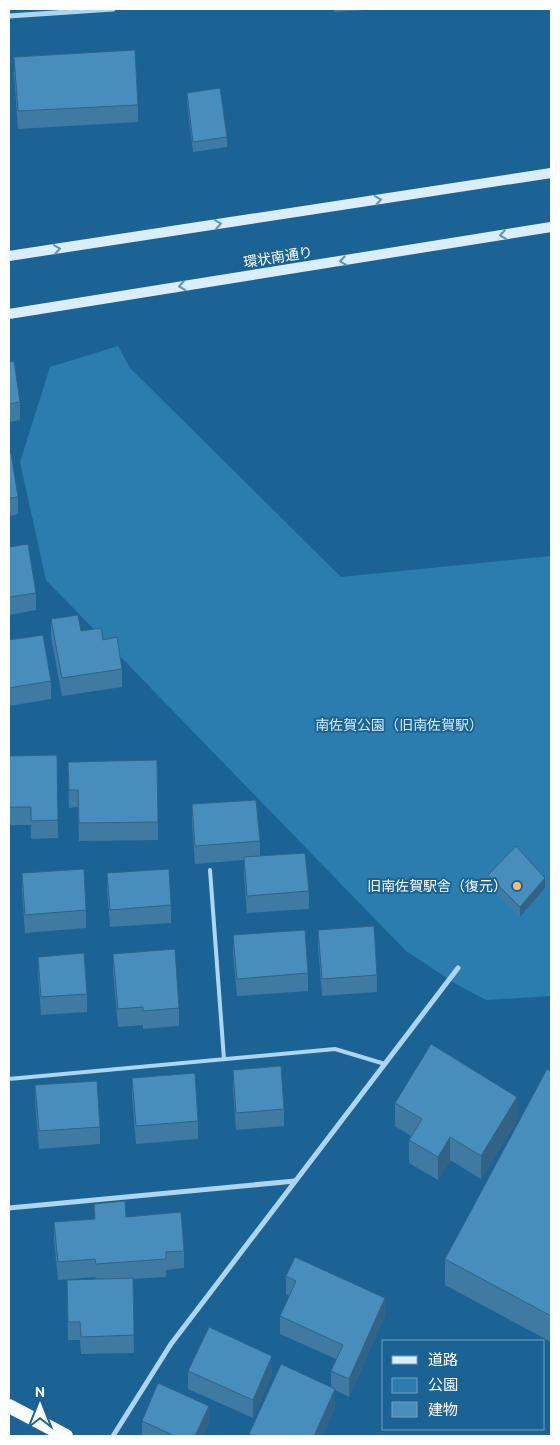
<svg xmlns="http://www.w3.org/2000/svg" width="560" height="1445" font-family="Ubuntu,'Noto Sans JP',sans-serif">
  <rect width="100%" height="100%" fill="#1b6394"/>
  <!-- green -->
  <polygon fill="#2b7db0" points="118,346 130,368 341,577 551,556 551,996 486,1000 456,984 406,951 46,580 20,462 50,367"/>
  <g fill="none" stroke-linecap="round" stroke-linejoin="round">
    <!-- service -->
    <g stroke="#add5ef" stroke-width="4">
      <polyline points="210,870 224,1059"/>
      <polyline points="9,1079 335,1049 385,1064"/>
    </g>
    <!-- minor -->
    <g stroke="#add5ef" stroke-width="5">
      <polyline points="9,16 113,9"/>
      <polyline points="9,1208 295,1181"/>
      <polyline points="113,1436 171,1344 458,968"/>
    </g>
    <!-- secondary -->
    <g stroke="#daedfb" stroke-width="10">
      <polyline points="9,256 551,173"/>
      <polyline points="9,314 551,227"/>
    </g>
    <!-- trunk -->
    <polyline stroke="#fafcff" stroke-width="14" points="9,1406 66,1436"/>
  </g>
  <!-- wall -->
  <g fill="#3e7aa2">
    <polygon points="334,9 383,9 334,12"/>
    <polygon points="14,57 138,105 138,122 18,129 14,75"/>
    <polygon points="187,93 227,137 227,147 193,152 187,103"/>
    <polygon points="9,362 20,402 20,420 9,422"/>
    <polygon points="9,454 18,497 18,514 9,516"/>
    <polygon points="9,547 36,593 36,610 9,615"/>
    <polygon points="51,619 81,631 122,669 122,687 62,696 51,637"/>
    <polygon points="9,640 51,681 51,699 9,706"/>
    <polygon points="57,755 58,838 31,839 31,825 9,825 9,756"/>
    <polygon points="68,762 158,822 158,840 79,841 78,807 69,808"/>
    <polygon points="192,804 260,841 260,856 309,891 309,909 247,913 244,875 244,860 195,864 192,822"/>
    <polygon points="22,873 86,910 86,928 25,933 22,891"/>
    <polygon points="107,873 171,905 171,923 110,927 107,890"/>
    <polygon points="488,875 545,888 520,917 488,885"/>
    <polygon points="318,930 377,975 377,992 322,996 318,947"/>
    <polygon points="233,935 308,973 308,991 237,996 233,953"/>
    <polygon points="113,954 179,1008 179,1026 143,1029 143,1025 118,1027 113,972"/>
    <polygon points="38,957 87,994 87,1012 41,1015 38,974"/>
    <polygon points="233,1070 284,1109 284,1126 236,1130 233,1088"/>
    <polygon points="551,1072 551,1342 445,1285 445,1259"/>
    <polygon points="132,1078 198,1121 198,1139 136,1144 132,1096"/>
    <polygon points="35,1085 100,1127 100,1144 39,1149 35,1103"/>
    <polygon points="395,1103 517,1120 481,1179 450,1160 438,1180 409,1163 409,1140 411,1136 395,1126"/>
    <polygon points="94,1204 126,1217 184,1251 184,1268 166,1270 166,1277 133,1279 134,1353 81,1354 80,1340 68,1340 67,1280 96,1279 95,1277 58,1280 54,1240 54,1222 94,1219"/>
    <polygon points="286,1276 385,1315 349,1397 335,1390 335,1407 322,1436 249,1436 249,1434 331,1387 331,1371 336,1359 280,1334 280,1316 290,1296 286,1294"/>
    <polygon points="188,1371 272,1374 253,1418 188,1389"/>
    <polygon points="142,1421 209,1423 203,1436 142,1436"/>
  </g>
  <!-- shaded-wall -->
  <g fill="#326384">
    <polygon points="545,878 545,888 520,917 520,907"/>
    <polygon points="517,1097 517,1120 481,1179 481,1156"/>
    <polygon points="450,1137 450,1160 438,1180 438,1157"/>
    <polygon points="385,1298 385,1315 349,1397 349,1379"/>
    <polygon points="272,1356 272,1374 253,1418 253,1400"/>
    <polygon points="335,1389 335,1407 322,1436 314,1436"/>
    <polygon points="209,1406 209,1423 203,1436 195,1436"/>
  </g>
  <!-- building -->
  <g fill="#488ebc" stroke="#326384">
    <polygon points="135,50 138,105 18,111 14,57"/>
    <polygon points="220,88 227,137 193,142 187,93"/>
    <polygon points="14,361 20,402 9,404 9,362"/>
    <polygon points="11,453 18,497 9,498 9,454"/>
    <polygon points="28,544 36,593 9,597 9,547"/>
    <polygon points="78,615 81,631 101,628 103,640 117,637 122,669 62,678 51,619"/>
    <polygon points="43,635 51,681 9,688 9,640"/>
    <polygon points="57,755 58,820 31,821 31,807 9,807 9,756"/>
    <polygon points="157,760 158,822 79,823 78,790 69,790 68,762"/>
    <polygon points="256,800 260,841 195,846 192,804"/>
    <polygon points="516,846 545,878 520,907 488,875"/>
    <polygon points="305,853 309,891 247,896 244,857"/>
    <polygon points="84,869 86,910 25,915 22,873"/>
    <polygon points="169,869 171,905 110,910 107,873"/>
    <polygon points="374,926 377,975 322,979 318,930"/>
    <polygon points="305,930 308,973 237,979 233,935"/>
    <polygon points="175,949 179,1008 143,1011 143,1007 118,1009 113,954"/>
    <polygon points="84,953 87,994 41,997 38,957"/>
    <polygon points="431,1044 517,1097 481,1156 450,1137 438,1157 409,1140 422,1119 395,1103"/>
    <polygon points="281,1066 284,1109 236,1113 233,1070"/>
    <polygon points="547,1069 551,1072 551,1316 445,1259"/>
    <polygon points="195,1073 198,1121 136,1126 132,1078"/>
    <polygon points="97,1081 100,1127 39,1131 35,1085"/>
    <polygon points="125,1201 126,1217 181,1212 184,1251 166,1252 166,1259 96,1264 95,1259 58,1262 54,1222 95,1219 94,1204"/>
    <polygon points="295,1257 385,1298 349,1379 331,1371 343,1345 280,1316 296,1281 286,1276"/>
    <polygon points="133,1278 134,1335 81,1337 80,1322 68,1322 67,1280"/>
    <polygon points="209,1327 272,1356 253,1400 188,1371"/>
    <polygon points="281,1364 335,1389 314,1436 253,1436 249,1434"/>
    <polygon points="158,1383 209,1406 195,1436 175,1436 142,1421"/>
  </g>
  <!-- one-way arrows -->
  <defs><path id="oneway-chevron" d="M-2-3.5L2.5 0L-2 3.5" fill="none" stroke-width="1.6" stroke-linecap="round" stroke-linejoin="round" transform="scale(1.25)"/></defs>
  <g stroke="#5e93b8">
    <use href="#oneway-chevron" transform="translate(378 200) rotate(-9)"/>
    <use href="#oneway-chevron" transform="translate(218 224) rotate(-9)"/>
    <use href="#oneway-chevron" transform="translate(503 235) rotate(171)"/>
    <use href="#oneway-chevron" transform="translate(57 249) rotate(-9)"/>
    <use href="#oneway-chevron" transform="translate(343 261) rotate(171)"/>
    <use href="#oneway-chevron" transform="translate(182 286) rotate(171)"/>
  </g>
  <!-- markers -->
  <circle fill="#ffbc6b" stroke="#1b6394" stroke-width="2" cx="517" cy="886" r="5"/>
  <g text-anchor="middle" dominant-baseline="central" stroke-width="4" stroke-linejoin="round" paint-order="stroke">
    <!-- street labels -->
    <g font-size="14" fill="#fff" stroke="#1b6394">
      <text transform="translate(278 257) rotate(-9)">環状南通り</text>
    </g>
    <!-- park labels -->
    <g font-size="14" fill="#d3ebfb" stroke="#1b6394">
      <text x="399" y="725">南佐賀公園（旧南佐賀駅）</text>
    </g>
    <!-- poi labels -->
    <g font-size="14" fill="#fff" stroke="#1b6394" text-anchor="end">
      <text x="507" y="886">旧南佐賀駅舎（復元）</text>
    </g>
  </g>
  <!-- border -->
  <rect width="560" height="1445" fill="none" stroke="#ffffff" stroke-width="20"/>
  <!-- legend -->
  <rect x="382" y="1340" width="162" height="90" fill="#1b6394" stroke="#76a1bf"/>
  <rect x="392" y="1356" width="25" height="8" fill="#daedfb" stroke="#76a1bf"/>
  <text x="428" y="1365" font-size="15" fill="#ffffff">道路</text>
  <rect x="392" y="1378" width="25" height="15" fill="#2b7db0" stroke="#76a1bf"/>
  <text x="428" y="1390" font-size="15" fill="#ffffff">公園</text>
  <rect x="392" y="1402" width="25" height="15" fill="#488ebc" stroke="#76a1bf"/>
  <text x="428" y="1415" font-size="15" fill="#ffffff">建物</text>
  <!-- north arrow -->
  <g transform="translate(40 1405)" stroke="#1b6394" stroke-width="4" paint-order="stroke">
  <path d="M0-4L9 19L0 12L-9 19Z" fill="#ffffff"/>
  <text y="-8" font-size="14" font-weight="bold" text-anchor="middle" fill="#ffffff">N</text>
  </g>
</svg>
